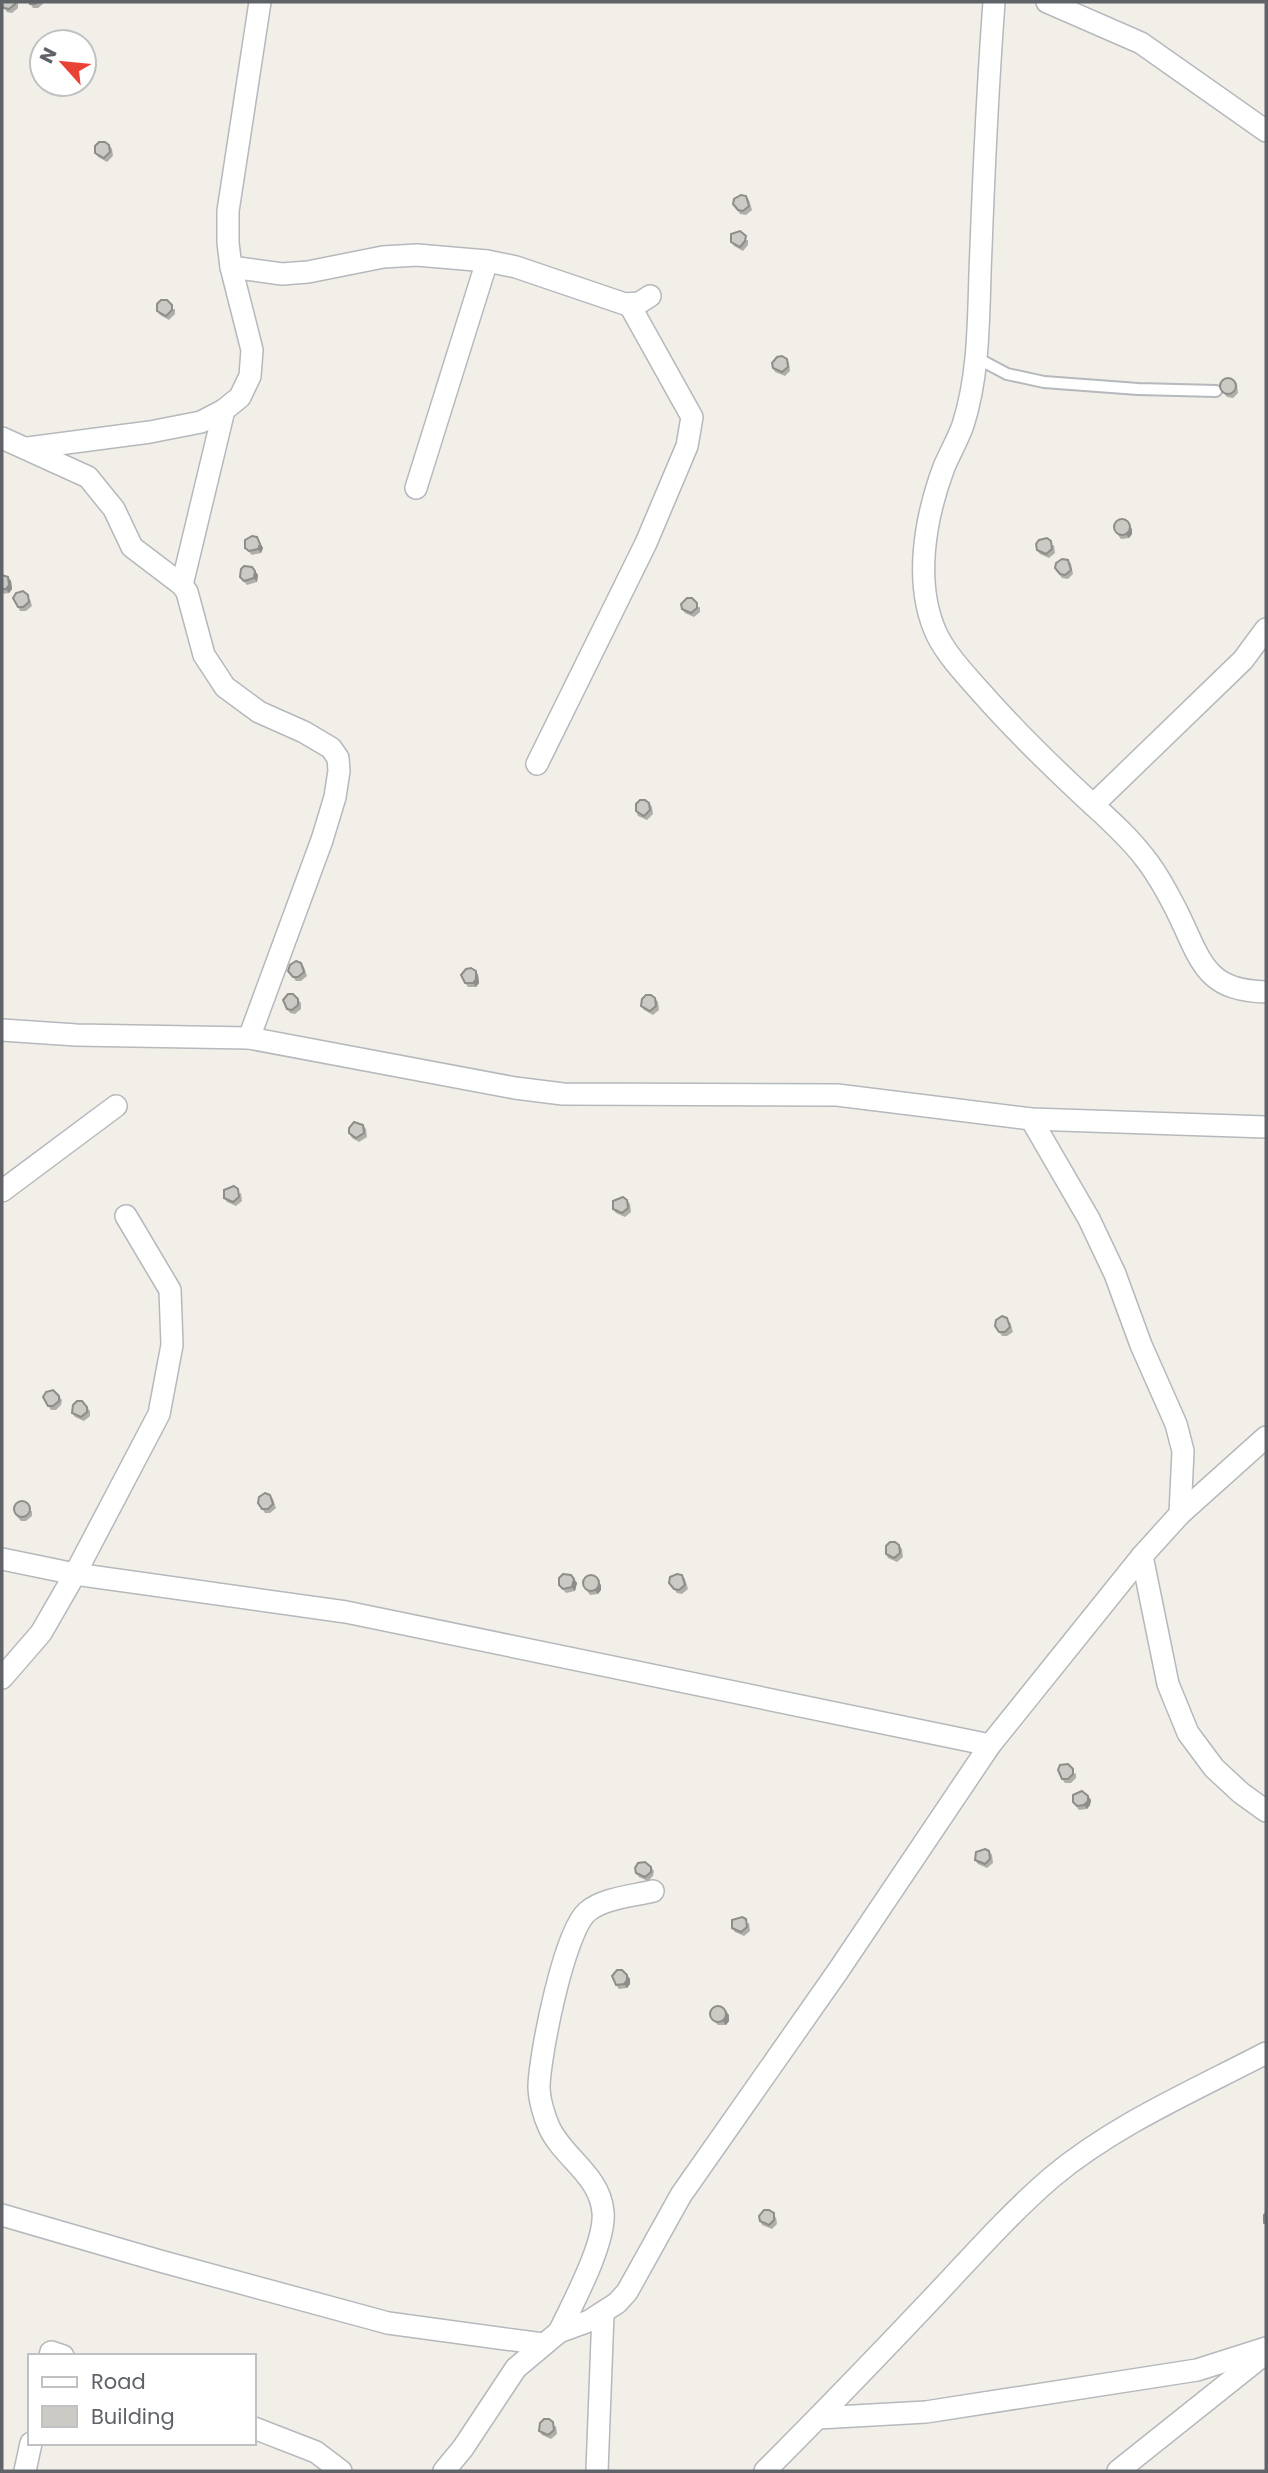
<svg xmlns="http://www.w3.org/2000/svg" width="1268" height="2473" font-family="Poppins,sans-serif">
  <rect width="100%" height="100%" fill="#f1efe8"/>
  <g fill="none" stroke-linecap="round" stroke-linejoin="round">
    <defs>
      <polyline id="service" points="975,357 1007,374 1044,382 1138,389 1216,391"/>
      <g id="minor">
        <path d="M994,2C988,84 984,166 981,248C978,307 981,369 963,425C958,439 950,453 944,467C925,518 913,584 937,635C947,655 964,673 979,690C1009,724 1042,757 1075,788C1099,811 1124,831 1144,857C1158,874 1175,906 1184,926C1204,971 1213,990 1266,992"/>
        <polyline points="1047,2 1141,43 1266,131"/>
        <polyline points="231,267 282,274 308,272 383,257 417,255 487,261 516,267 625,304 639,303 650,296"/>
        <polyline points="2,438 88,477 114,509 132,547 182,585 187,592 204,655 225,687 259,712 304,732 331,748 338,758 339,771 335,797 322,840 249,1038"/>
        <polyline points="28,448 150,432 201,422 224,410 240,397 250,376 252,350 231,267 228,243 228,211 260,2"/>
        <polyline points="416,488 487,261"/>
        <polyline points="182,585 224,410"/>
        <polyline points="537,764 646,543 687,446 692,417 629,304"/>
        <polyline points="1093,805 1243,660 1266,629"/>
        <polyline points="2,1030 76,1035 249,1038 515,1088 563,1094 837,1095 1031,1119 1266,1127"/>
        <polyline points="1031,1119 1089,1219 1115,1274 1141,1345 1176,1424 1183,1451 1180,1514"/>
        <polyline points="2,1191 116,1106"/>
        <polyline points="1142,1556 1168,1684 1188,1733 1214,1768 1241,1793 1266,1811"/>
        <polyline points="2,1559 75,1574 346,1612 990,1745"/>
        <polyline points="2,1678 41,1633 75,1574 159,1414 172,1345 170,1290 126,1216"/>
        <polyline points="2,2215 160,2261 388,2323 543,2344"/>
        <path d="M559,2332C573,2303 606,2242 603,2212C600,2175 563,2158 549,2127C544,2116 539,2099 539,2086C540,2054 564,1932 587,1912C603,1898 633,1896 653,1891"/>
        <polyline points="50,2356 51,2352 63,2356"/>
        <polyline points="818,2418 926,2412 1197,2370 1266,2348"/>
        <polyline points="254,2428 316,2452 341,2471"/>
        <polyline points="25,2471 31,2443"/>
        <polyline points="444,2471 463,2448 516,2368 559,2332 589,2321 617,2303 627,2292 681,2195 838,1971 990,1745 1142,1556 1180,1514 1266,1437"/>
        <polyline points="597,2471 603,2313"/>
        <path d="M765,2471C820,2416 874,2360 928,2303C968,2261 1007,2216 1051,2178C1114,2125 1193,2091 1266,2053"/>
        <polyline points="1118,2471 1266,2353"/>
      </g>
    </defs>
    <!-- service casing -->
    <use href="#service" stroke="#b5b8bc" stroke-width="14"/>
    <!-- minor casing -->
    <use href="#minor" stroke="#b5b8bc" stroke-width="24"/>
    <!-- service -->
    <use href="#service" stroke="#fff" stroke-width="10"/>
    <!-- minor -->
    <use href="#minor" stroke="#fff" stroke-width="21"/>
  </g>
  <!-- wall -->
  <g fill="#afaea9">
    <polygon points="18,2 18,8 12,13 7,12 2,5"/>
    <polygon points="29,2 44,2 44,3 38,8 33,8"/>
    <polygon points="109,145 112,149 113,156 107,162 98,157 95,153"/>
    <polygon points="746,196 749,200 752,210 746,215 740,214 733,204"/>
    <polygon points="748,240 748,245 743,251 734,246 731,242"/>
    <polygon points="175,309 175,314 169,320 160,315 157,311"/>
    <polygon points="787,359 789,363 790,371 785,376 775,372 773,368"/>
    <polygon points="1235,381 1237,385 1238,393 1233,398 1227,397 1221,390"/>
    <polygon points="1132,529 1132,534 1129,538 1121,539 1115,531"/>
    <polygon points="257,537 263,548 261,553 252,555 245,548"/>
    <polygon points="1054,545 1055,553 1049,558 1040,554 1037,550"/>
    <polygon points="1068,560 1071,564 1073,574 1068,579 1062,578 1055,568"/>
    <polygon points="252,567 258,575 257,582 247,585 240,577"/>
    <polygon points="2,575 8,577 11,581 12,589 9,593 2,594"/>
    <polygon points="30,599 32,606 26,611 20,611 18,607"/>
    <polygon points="700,607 700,612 694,617 685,613 682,609"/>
    <polygon points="649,803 652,807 653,814 647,820 638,816 636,811"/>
    <polygon points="301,963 304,967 307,976 301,981 296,981 288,971"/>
    <polygon points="476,971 478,975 479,983 476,987 468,987 465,983"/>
    <polygon points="655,998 658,1002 659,1010 653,1015 644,1010 641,1006"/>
    <polygon points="298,999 301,1003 301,1009 295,1014 290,1013 287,1009"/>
    <polygon points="363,1125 366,1129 367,1137 359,1142 352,1138 349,1133"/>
    <polygon points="241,1193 242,1201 236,1206 227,1202 224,1198"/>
    <polygon points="627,1200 630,1204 631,1212 625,1217 616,1213 613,1209"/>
    <polygon points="1010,1322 1013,1332 1007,1336 1002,1336 995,1326"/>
    <polygon points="59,1396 62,1400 61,1405 56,1410 51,1410 48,1406"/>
    <polygon points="87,1407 90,1411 90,1416 84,1421 75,1417 72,1413"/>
    <polygon points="270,1495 273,1499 276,1508 270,1513 265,1513 258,1503"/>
    <polygon points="32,1511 32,1516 26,1521 21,1521 14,1513"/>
    <polygon points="899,1545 902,1549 903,1557 897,1562 888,1558 886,1554"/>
    <polygon points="571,1575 577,1583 575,1591 566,1593 559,1585"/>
    <polygon points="682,1575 685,1579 688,1589 682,1594 677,1593 669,1583"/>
    <polygon points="601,1585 601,1590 598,1594 590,1595 584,1587"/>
    <polygon points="1076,1773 1076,1778 1071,1783 1065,1783 1062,1779"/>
    <polygon points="1088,1796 1091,1800 1090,1805 1087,1809 1079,1810 1073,1802"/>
    <polygon points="989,1851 992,1855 993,1863 987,1868 978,1864 975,1860"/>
    <polygon points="651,1867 654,1871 653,1876 648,1881 639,1877 636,1873"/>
    <polygon points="749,1923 750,1931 744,1936 735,1932 732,1928"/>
    <polygon points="627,1975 630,1979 630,1984 627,1988 619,1989 616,1985"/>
    <polygon points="729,2015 729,2021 726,2025 718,2025 711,2018"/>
    <polygon points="776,2217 777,2224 772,2229 762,2225 760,2221"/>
    <polygon points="556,2426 557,2434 551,2439 542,2435 539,2431"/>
  </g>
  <!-- shaded-wall -->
  <g fill="#8f8d8a">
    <polygon points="1129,525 1132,529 1132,534 1129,538 1126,534"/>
    <polygon points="257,537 263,548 261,553 258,549"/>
    <polygon points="255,571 258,575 257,582 254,578"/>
    <polygon points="8,577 11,581 12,589 9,593 6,589"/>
    <polygon points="476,971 478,975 479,983 476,987 473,983"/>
    <polygon points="574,1579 577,1583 575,1591 572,1587"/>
    <polygon points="598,1581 601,1585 601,1590 598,1594 595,1590"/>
    <polygon points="1088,1796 1091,1800 1090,1805 1087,1809 1084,1805"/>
    <polygon points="627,1975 630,1979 630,1984 627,1988 624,1984"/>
    <polygon points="726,2011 729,2015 729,2021 726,2025 723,2021"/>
  </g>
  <!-- building -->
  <g fill="#cccac5" stroke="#8f8d8a" stroke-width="2">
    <polygon points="2,2 15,2 15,4 9,9 4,8 2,5"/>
    <polygon points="29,2 38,2 35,4 30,4"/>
    <polygon points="99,142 105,142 109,145 110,152 104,158 95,153 95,146"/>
    <polygon points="741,195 746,196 749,206 743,211 738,210 733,204 734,199"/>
    <polygon points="740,231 746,236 745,241 740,247 731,242 731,234"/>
    <polygon points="161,300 167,300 172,305 172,310 166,316 157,311 157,304"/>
    <polygon points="782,356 787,359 788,367 782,372 773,368 772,363 777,357"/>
    <circle cx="1228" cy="386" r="8"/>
    <circle cx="1122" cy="527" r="8"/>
    <polygon points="252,536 257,537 260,544 258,549 249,551 245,548 245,540"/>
    <polygon points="1047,538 1051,541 1052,549 1046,554 1037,550 1036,544 1039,540"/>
    <polygon points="1062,559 1068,560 1071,570 1065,575 1060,574 1055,568 1056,563"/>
    <polygon points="244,566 252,567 255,571 254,578 244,581 240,577 241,569"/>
    <polygon points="2,575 8,577 9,585 6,589 2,589"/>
    <polygon points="23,591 28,595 29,602 23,607 18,607 13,598 16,593"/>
    <polygon points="687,598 692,598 697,603 697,608 691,613 682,609 681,604"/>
    <polygon points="640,800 645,800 649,803 650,810 644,816 636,811 636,804"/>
    <polygon points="296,961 301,963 304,972 298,977 293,977 288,971 290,965"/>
    <polygon points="471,968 476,971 476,979 473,983 465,983 461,975 466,969"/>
    <polygon points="288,994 293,994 298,999 298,1005 292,1010 287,1009 283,1000"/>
    <polygon points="646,995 651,995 655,998 656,1006 650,1011 641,1006 642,999"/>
    <polygon points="354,1122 363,1125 364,1133 356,1138 349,1133 349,1128"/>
    <polygon points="234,1186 238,1189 239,1197 233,1202 224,1198 224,1190"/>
    <polygon points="623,1197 627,1200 628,1208 622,1213 613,1209 613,1201"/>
    <polygon points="1002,1316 1007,1318 1010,1327 1005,1332 999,1332 995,1326 996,1320"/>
    <polygon points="53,1390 59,1396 59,1401 53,1406 48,1406 43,1397 46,1392"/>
    <polygon points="77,1401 82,1401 87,1407 87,1412 81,1417 72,1413 73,1405"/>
    <polygon points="265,1493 270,1495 273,1504 268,1509 262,1509 258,1503 259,1497"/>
    <circle cx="22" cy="1509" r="8"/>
    <polygon points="890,1542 895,1542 899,1545 900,1553 894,1558 886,1554 886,1546"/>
    <polygon points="563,1574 571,1575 574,1579 572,1587 563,1589 559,1585 559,1578"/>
    <polygon points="677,1574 682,1575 685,1585 679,1590 674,1589 669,1583 670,1577"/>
    <circle cx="591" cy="1583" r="8"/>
    <polygon points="1068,1764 1073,1769 1073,1774 1068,1779 1062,1779 1058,1770 1060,1765"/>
    <polygon points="1082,1791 1088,1796 1088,1801 1084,1805 1077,1806 1073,1802 1073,1795"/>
    <polygon points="985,1849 989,1851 990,1859 985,1864 975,1860 976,1852"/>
    <polygon points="645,1862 651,1867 651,1872 645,1877 636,1873 635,1868 638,1863"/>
    <polygon points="742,1917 746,1919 747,1927 741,1932 732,1928 732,1920"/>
    <polygon points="617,1970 622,1970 627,1975 627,1980 624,1984 616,1985 612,1976"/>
    <circle cx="718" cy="2014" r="8"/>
    <polygon points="764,2210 769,2210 774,2213 774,2220 769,2225 760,2221 759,2216"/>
    <polygon points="1266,2213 1266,2224 1264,2223 1264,2215"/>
    <polygon points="544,2419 549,2419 553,2422 554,2430 548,2435 539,2431 540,2423"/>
  </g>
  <!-- border -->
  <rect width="1268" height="2473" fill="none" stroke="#5f6368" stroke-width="7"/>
  <!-- legend -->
  <rect x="28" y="2354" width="228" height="91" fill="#ffffff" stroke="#bfc1c3" stroke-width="2"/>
  <rect x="42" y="2377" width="35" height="10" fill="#ffffff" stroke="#bfc1c3" stroke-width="2"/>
  <text x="91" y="2389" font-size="21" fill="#5f6368">Road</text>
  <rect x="42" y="2406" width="35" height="21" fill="#cccac5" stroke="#bfc1c3" stroke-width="2"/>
  <text x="91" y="2424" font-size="21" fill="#5f6368">Building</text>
  <!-- north arrow -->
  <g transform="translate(63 63) rotate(297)"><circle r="33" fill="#ffffff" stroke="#bfc1c3" stroke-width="2"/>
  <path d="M0-5L12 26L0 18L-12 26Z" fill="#ea4335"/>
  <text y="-10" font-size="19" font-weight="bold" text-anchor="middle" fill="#5f6368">N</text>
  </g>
</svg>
